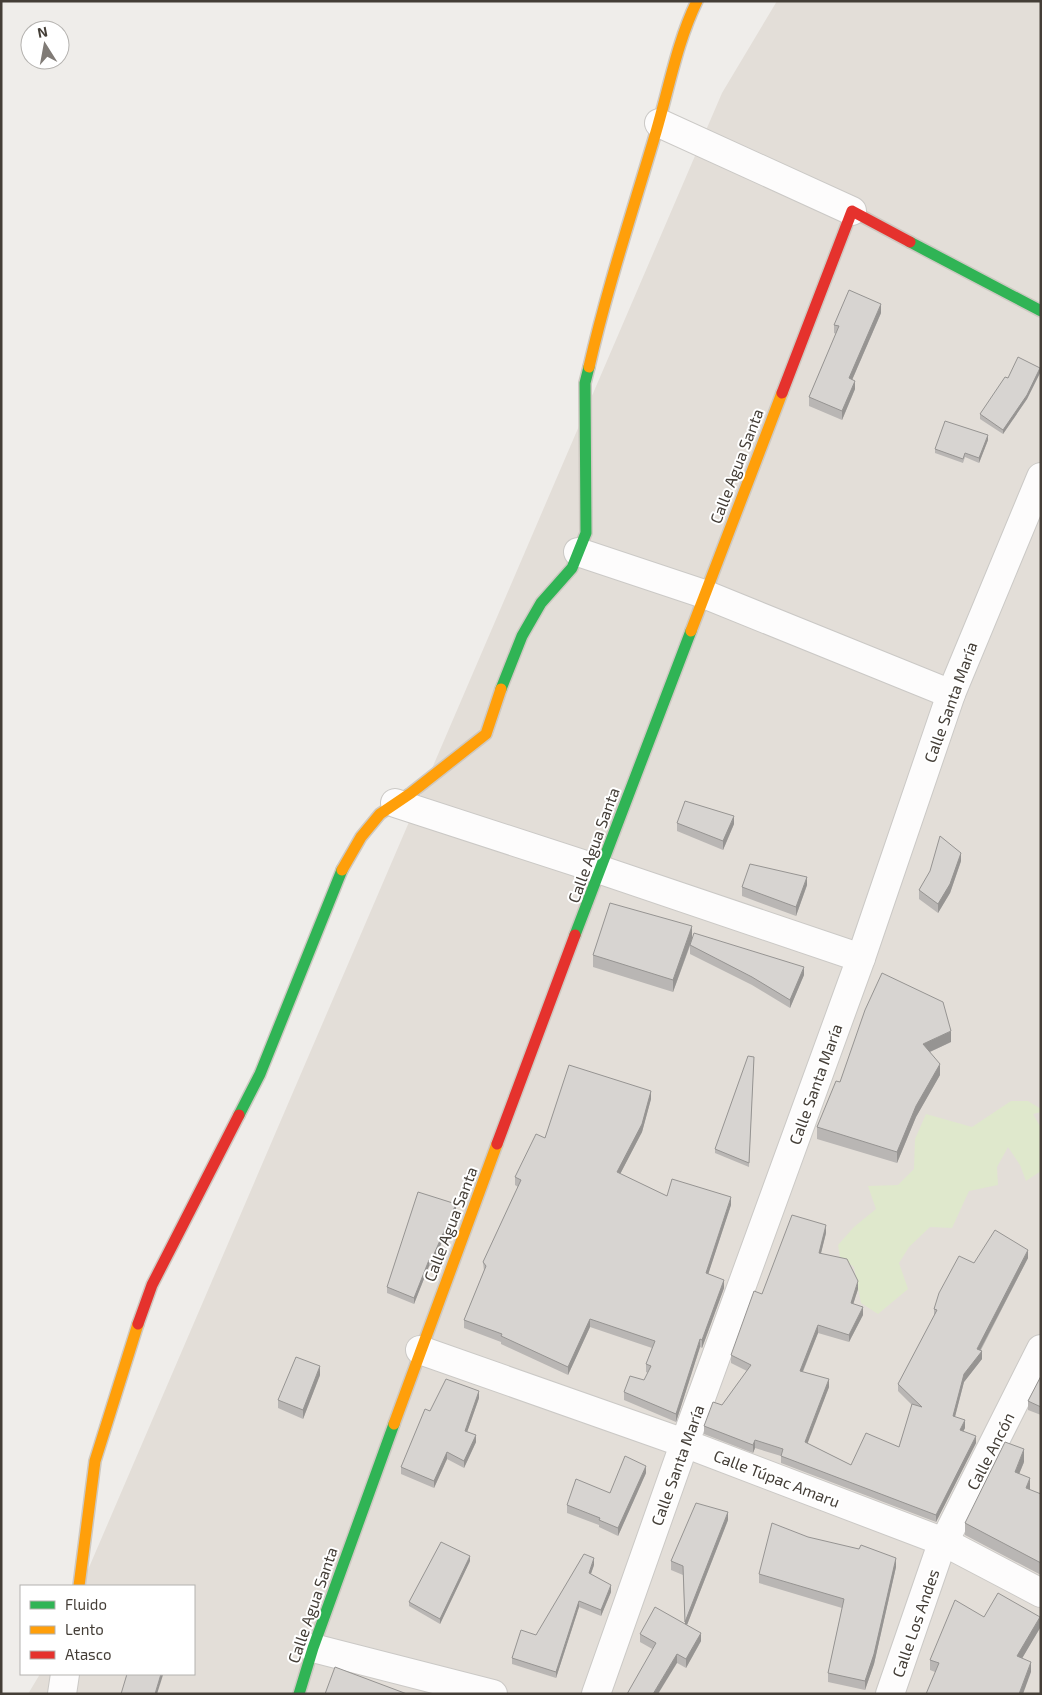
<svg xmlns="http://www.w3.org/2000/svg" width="1042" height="1695" font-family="'Exo 2',sans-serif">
  <rect width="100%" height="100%" fill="#efedea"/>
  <!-- residential -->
  <polygon fill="#e3ded8" points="777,1 1041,1 1041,1694 28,1694 40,1674 194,1674 194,1586 81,1586 722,93"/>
  <!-- green -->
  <polygon fill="#dfe8cc" points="1011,1101 1028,1101 1041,1109 1041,1112 1033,1114 1041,1128 1041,1171 1026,1181 1020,1165 1008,1147 997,1167 998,1185 969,1191 952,1228 930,1227 909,1247 899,1263 908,1289 878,1314 861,1303 854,1267 840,1257 838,1245 854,1227 876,1209 868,1186 898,1185 914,1169 915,1139 926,1114 972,1127"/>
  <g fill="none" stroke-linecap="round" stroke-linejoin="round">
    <defs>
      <g id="street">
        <polyline points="659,123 852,211"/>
        <polyline points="578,552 704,594 951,694"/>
        <polyline points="395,803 601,870 861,958"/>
        <polyline points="420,1350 684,1443 944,1542 1041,1593"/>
        <polyline points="313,1648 493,1694"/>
        <polyline points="62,1694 65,1674"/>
        <polyline points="596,1694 681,1453 861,958 951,694 1041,477"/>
        <polyline points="890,1694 939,1552 1041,1349"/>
      </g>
      <g id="fast">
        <polyline points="910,242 1041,311"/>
        <polyline points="501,689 522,636 541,603 572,568 586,533 585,383 589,367"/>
        <polyline points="575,935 691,631"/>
        <polyline points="239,1115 260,1074 342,870"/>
        <polyline points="299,1694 313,1648 394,1424"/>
      </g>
      <g id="slow">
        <path d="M589,367C607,288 633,210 656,132C669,88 677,42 697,1"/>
        <polyline points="691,631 782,393"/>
        <polyline points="342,870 361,837 380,814 411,793 486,734 501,689"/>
        <polyline points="394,1424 497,1144"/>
        <polyline points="79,1586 95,1461 138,1324"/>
      </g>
      <g id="jam">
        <polyline points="782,393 852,211 910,242"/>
        <polyline points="497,1144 575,935"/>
        <polyline points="138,1324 152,1285 239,1115"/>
      </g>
    </defs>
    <!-- street casing -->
    <use href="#street" stroke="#cbc9c6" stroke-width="30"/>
    <!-- fast casing -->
    <use href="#fast" stroke="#cec9c2" stroke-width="14"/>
    <!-- slow casing -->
    <use href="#slow" stroke="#cec9c2" stroke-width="14"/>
    <!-- jam casing -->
    <use href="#jam" stroke="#cec9c2" stroke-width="14"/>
    <!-- street -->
    <use href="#street" stroke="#fdfcfc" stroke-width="28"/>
    <!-- fast -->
    <use href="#fast" stroke="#30b455" stroke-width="11"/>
    <!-- slow -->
    <use href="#slow" stroke="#ff9f0a" stroke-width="11"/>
    <!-- jam -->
    <use href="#jam" stroke="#e5322d" stroke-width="11"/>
  </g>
  <!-- wall -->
  <g fill="#b9b6b4">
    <polygon points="881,313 852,380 855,389 842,420 809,406 809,397 836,334 834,333 834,325"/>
    <polygon points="1040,373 1027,399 1003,434 980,419 980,414 1008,378"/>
    <polygon points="988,440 979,463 965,457 963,463 935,453 935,449"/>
    <polygon points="677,823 734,824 723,850 677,831"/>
    <polygon points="961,861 950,893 938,913 919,899 919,890"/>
    <polygon points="807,885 796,916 742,896 742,887"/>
    <polygon points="692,938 804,975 790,1008 752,985 690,954 690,946 673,992 593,967 593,955"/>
    <polygon points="951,1042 930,1052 940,1075 916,1117 897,1163 817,1139 817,1127 840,1082"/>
    <polygon points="754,1057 749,1167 715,1153 715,1149"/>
    <polygon points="651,1099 642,1132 620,1174 667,1196 731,1205 708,1274 724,1288 702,1348 700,1347 676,1422 624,1400 624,1392 644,1380 648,1373 646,1372 646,1364 652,1348 590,1327 568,1375 501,1344 501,1342 464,1328 464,1320 484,1271 483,1262 518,1187 515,1185 515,1177 545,1138"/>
    <polygon points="456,1210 431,1267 429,1266 414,1304 387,1293 387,1287"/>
    <polygon points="826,1233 821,1253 858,1289 853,1304 863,1315 849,1342 818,1333 803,1372 829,1387 807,1443 851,1465 899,1447 912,1405 898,1391 898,1384 934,1316 934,1309 974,1263 1028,1258 981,1350 982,1359 964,1382 955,1417 965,1428 963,1431 976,1443 936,1522 781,1463 781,1456 755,1448 753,1453 704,1434 704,1426 722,1405 747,1371 731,1363 731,1355 762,1294"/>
    <polygon points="320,1375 303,1419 278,1408 278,1400"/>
    <polygon points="1041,1376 1041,1415 1028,1410 1028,1401"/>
    <polygon points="479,1398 467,1432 476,1442 464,1468 447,1459 434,1488 401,1474 401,1467 430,1411"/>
    <polygon points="1024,1462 1019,1474 1030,1490 1041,1494 1041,1575 965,1535 965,1523"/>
    <polygon points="646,1473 618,1536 599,1527 599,1525 567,1513 567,1505 610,1493"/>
    <polygon points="728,1520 687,1625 701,1641 686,1668 640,1642 640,1634 685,1624 683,1575 671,1570 671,1561"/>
    <polygon points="808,1537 896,1567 874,1664 865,1690 828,1682 828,1673 842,1608 759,1583 759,1574"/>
    <polygon points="470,1561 440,1624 409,1606 409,1602"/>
    <polygon points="594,1565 591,1574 611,1592 601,1616 579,1607 556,1678 512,1664 512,1658 536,1635"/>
    <polygon points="984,1617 1040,1628 1022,1658 1031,1672 935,1672 930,1670 930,1660"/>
  </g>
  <!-- shaded-wall -->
  <g fill="#969492">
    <polygon points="881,304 881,313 849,387 849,378"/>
    <polygon points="1040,368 1040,373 1027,399 1003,434 1003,430"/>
    <polygon points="855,381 855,389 842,420 842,411"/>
    <polygon points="988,435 988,440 979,463 979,458"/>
    <polygon points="734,816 734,824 723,850 723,841"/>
    <polygon points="961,853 961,861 950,893 938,913 938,904"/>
    <polygon points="807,877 807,885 796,916 796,907"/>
    <polygon points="692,926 692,939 673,992 673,980"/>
    <polygon points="804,967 804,975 790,1008 790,1000"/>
    <polygon points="951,1031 951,1042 923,1055 923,1044"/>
    <polygon points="940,1064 940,1075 916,1117 897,1163 897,1152 916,1106"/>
    <polygon points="651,1091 651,1099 642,1132 617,1180 617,1172"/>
    <polygon points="731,1197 731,1205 706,1281 706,1273"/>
    <polygon points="456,1204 456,1210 431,1267 431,1261"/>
    <polygon points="826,1225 826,1233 819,1261 819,1253"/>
    <polygon points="1028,1250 1028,1258 977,1356 977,1349"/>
    <polygon points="429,1260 429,1266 414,1304 414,1298"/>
    <polygon points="724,1280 724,1288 702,1348 702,1340"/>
    <polygon points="858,1281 858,1289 851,1311 851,1303"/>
    <polygon points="863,1307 863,1315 849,1342 849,1335"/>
    <polygon points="590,1319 590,1327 568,1375 568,1367"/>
    <polygon points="818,1325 818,1333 800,1378 800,1371"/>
    <polygon points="700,1339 700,1347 676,1422 676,1414"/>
    <polygon points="982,1351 982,1359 964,1382 953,1424 953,1416 964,1374"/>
    <polygon points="320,1366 320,1375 303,1419 303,1410"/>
    <polygon points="829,1379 829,1387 805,1450 805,1442"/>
    <polygon points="479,1391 479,1398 465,1438 465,1431"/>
    <polygon points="965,1420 965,1428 960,1438 960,1430"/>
    <polygon points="476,1435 476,1442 464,1468 464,1461"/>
    <polygon points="976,1436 976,1443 936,1522 936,1515"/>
    <polygon points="755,1440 755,1448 753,1453 753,1445"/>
    <polygon points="1024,1449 1024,1462 1015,1484 1015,1472"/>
    <polygon points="447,1452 447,1459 434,1488 434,1481"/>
    <polygon points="646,1466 646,1473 618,1536 618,1528"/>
    <polygon points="1030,1478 1030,1490 1026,1488"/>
    <polygon points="728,1512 728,1520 685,1630 685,1622"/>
    <polygon points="470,1556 470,1561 440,1624 440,1619"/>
    <polygon points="594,1558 594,1565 589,1579 589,1573"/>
    <polygon points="896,1558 896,1567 874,1664 865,1690 865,1681"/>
    <polygon points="611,1585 611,1592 601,1616 601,1610"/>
    <polygon points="579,1601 579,1607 556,1678 556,1672"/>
    <polygon points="1040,1617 1040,1628 1017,1667 1017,1656"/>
    <polygon points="701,1633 701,1641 686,1668 686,1659"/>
    <polygon points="677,1654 677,1663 658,1694 653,1694"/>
    <polygon points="1031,1662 1031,1672 1023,1694 1019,1694"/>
    <polygon points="161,1674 163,1674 163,1675 157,1694 155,1694"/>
  </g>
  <!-- building -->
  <g fill="#d7d4d1" stroke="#969492">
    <polygon points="849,290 881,304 849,378 855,381 842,411 809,397 839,326 834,325"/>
    <polygon points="1018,357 1040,368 1027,395 1003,430 980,414 1005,377 1008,378"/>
    <polygon points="945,421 988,435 979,458 965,453 963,459 935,449"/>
    <polygon points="685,801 734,816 723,841 677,823"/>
    <polygon points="940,836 961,853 950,884 938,904 919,890 930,871"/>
    <polygon points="750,864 807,877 796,907 742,887"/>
    <polygon points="610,903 692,926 673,980 593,955"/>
    <polygon points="694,933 804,967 790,1000 752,977 690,945"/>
    <polygon points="882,973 943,1002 951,1031 923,1044 940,1064 916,1106 897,1152 817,1127 836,1081 840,1082 865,1010"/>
    <polygon points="748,1056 754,1057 749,1163 715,1149"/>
    <polygon points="569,1065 651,1091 642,1124 617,1172 667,1196 672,1179 731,1197 706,1273 724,1280 702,1340 700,1339 676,1414 624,1392 630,1376 644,1380 651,1366 646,1364 655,1341 590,1319 568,1367 501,1336 502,1334 464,1320 486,1266 483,1262 521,1180 515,1177 536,1134 545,1138"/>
    <polygon points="418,1192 456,1204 431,1261 429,1260 414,1298 387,1287"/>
    <polygon points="792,1215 826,1225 819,1253 847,1259 858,1281 851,1303 863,1307 849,1335 818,1325 800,1371 829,1379 805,1442 851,1465 866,1433 899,1447 912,1404 922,1407 898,1384 937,1310 934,1309 939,1293 959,1256 974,1263 995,1230 1028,1250 977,1349 982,1351 964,1374 953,1416 965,1420 960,1430 976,1436 936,1515 781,1456 783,1449 755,1440 753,1445 704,1426 713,1402 722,1405 751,1365 731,1355 754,1291 762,1294"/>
    <polygon points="296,1357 320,1366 303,1410 278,1400"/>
    <polygon points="1041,1376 1041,1407 1028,1401"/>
    <polygon points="446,1379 479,1391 465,1431 476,1435 464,1461 447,1452 434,1481 401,1467 425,1409 430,1411"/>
    <polygon points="1005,1442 1024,1449 1015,1472 1030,1478 1026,1488 1041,1494 1041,1563 965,1523"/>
    <polygon points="625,1456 646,1466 618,1528 599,1520 600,1518 567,1505 576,1479 610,1493"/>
    <polygon points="696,1503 728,1512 685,1622 683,1566 671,1561"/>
    <polygon points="772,1523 808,1537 859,1549 861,1545 896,1558 874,1654 865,1681 828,1673 844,1599 759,1574"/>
    <polygon points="441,1542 470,1556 440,1619 409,1602"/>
    <polygon points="584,1554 594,1558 589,1573 611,1585 601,1610 579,1601 556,1672 512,1658 521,1630 536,1635"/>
    <polygon points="998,1593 1040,1617 1017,1656 1031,1662 1019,1694 926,1694 939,1663 930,1660 955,1600 984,1617"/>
    <polygon points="655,1607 701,1633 686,1659 677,1654 653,1694 627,1694 656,1643 640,1634"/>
    <polygon points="335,1667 407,1694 325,1694"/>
    <polygon points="127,1674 161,1674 155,1694 121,1694"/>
  </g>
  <g text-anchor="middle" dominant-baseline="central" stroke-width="4" stroke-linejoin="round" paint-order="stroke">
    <!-- street labels -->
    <g font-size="16" fill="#443e37" stroke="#fff">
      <text transform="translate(736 466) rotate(-69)">Calle Agua Santa</text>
      <text transform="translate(950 702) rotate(-70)">Calle Santa María</text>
      <text transform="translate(593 845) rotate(-70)">Calle Agua Santa</text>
      <text transform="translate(815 1084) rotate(-70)">Calle Santa María</text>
      <text transform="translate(450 1224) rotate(-69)">Calle Agua Santa</text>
      <text transform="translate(990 1451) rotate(-63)">Calle Ancón</text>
      <text transform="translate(677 1465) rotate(-70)">Calle Santa María</text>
      <text transform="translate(777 1478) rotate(21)">Calle Túpac Amaru</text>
      <text transform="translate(312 1605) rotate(-71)">Calle Agua Santa</text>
      <text transform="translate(915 1623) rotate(-71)">Calle Los Andes</text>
    </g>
  </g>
  <!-- border -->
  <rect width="1042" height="1695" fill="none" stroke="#443e37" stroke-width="5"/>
  <!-- legend -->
  <rect x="20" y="1585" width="175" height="90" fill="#ffffff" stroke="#b4b2af"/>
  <rect x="30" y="1601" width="25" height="8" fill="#30b455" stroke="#b4b2af"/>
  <text x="65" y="1610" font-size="15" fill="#443e37">Fluido</text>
  <rect x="30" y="1626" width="25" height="8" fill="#ff9f0a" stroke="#b4b2af"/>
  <text x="65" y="1635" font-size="15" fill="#443e37">Lento</text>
  <rect x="30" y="1651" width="25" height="8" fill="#e5322d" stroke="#b4b2af"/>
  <text x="65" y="1660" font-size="15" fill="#443e37">Atasco</text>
  <!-- north arrow -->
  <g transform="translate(45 45) rotate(349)"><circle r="24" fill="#ffffff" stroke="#b4b2af"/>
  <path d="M0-4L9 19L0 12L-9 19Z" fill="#807b76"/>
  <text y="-8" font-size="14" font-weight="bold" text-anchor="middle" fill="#443e37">N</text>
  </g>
</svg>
